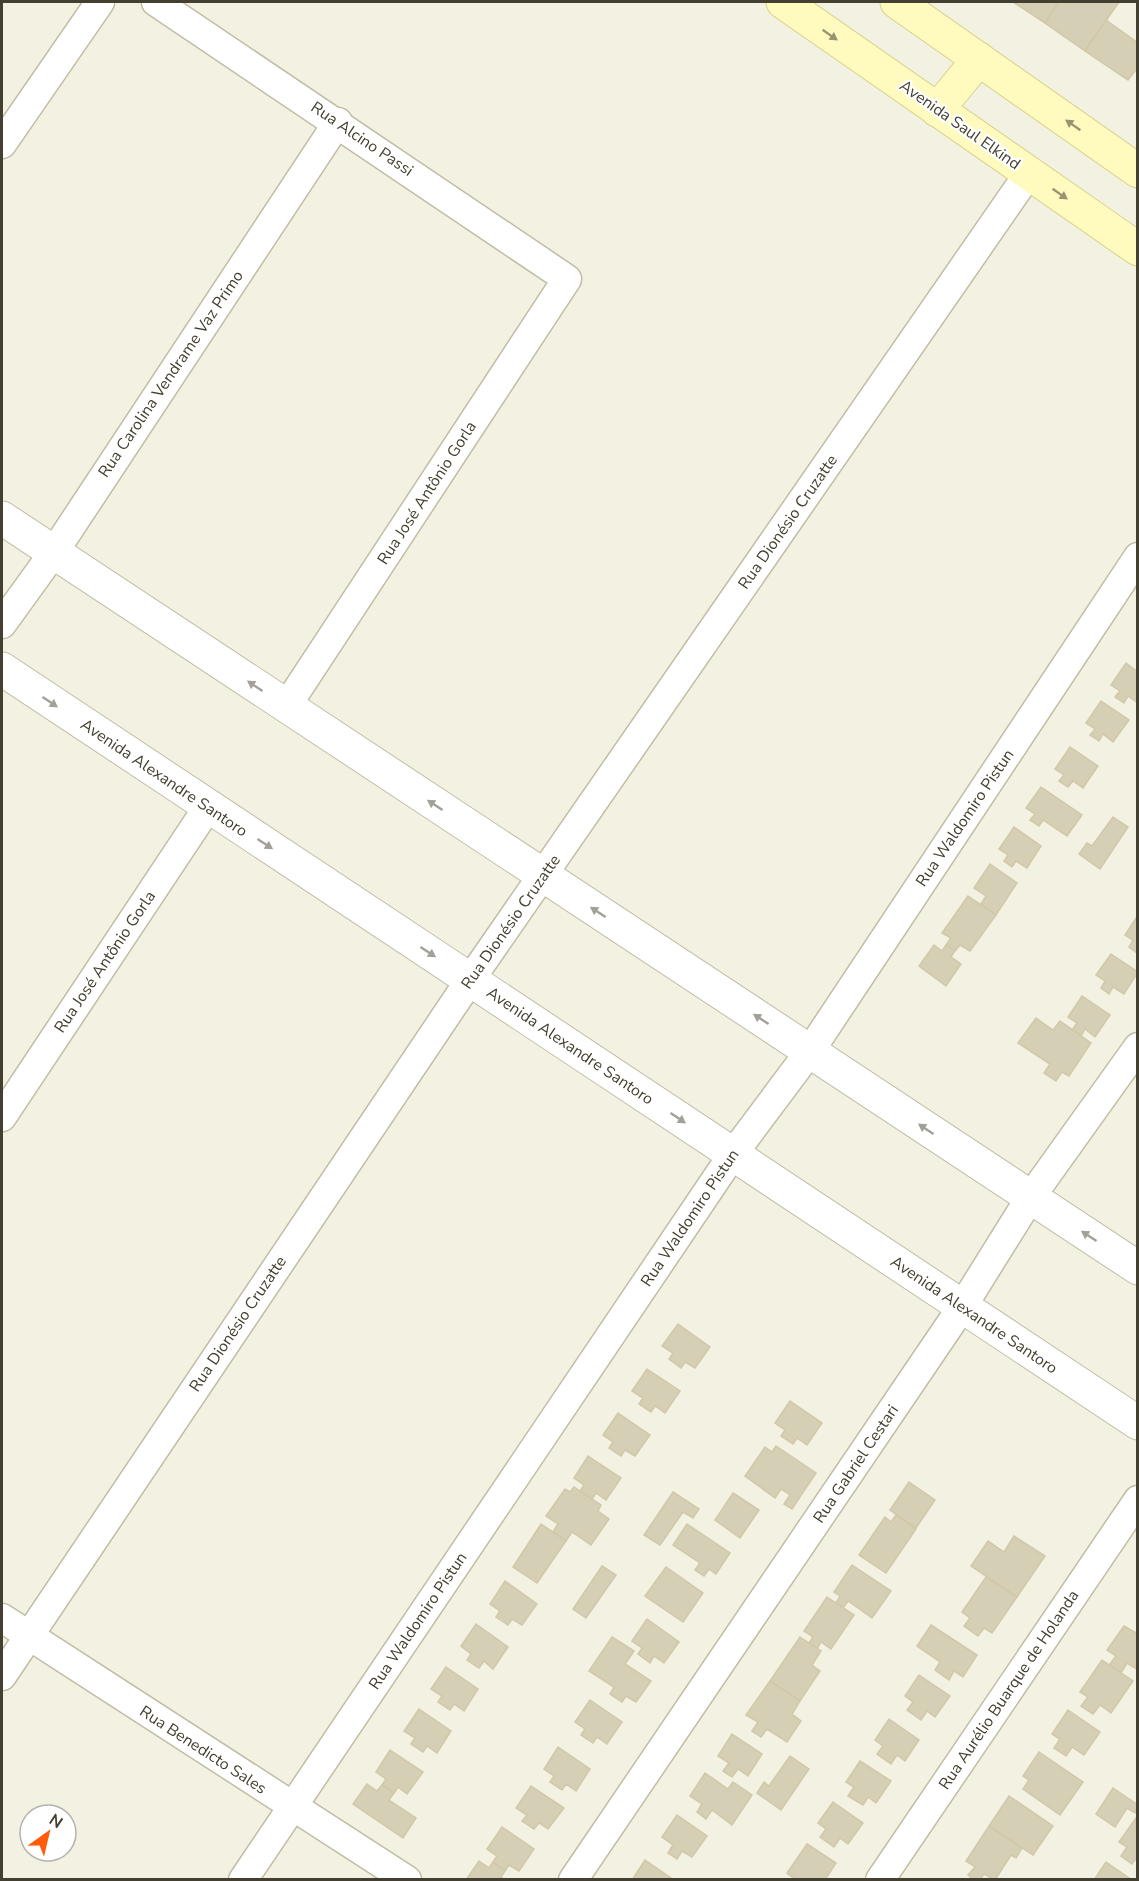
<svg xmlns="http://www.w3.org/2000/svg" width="1139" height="1881" font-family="'Nunito Sans',sans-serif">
  <rect width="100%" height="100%" fill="#f3f1e1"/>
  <!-- building -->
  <g fill="#d4cfb5" stroke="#d1c8a7" stroke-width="1.5">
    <polygon points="1013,2 1060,2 1045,23"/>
    <polygon points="1059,2 1119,2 1085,51 1045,23"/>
    <polygon points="1106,20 1138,43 1138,67 1128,80 1085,51"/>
    <polygon points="1126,663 1138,672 1138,703 1128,696 1124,703 1115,697 1120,691 1111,685"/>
    <polygon points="1101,701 1129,720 1113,742 1103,734 1099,741 1090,735 1095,729 1086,723"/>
    <polygon points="1070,747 1098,766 1083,788 1073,781 1068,787 1059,781 1064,775 1055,769"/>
    <polygon points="1041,787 1082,815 1067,836 1043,820 1039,826 1030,820 1035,814 1026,808"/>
    <polygon points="1113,817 1128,827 1100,869 1079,854 1087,843 1092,846"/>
    <polygon points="1014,827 1041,846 1027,868 1016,861 1012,867 1004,861 1008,855 999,849"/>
    <polygon points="990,864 1017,883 996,915 981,904 986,896 974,888"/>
    <polygon points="968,896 996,915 970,951 960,945 955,951 946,945 951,938 942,933"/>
    <polygon points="1138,915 1138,952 1137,953 1129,947 1133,940 1125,935"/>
    <polygon points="934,945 942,951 946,945 955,951 951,957 961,964 946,986 919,966"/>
    <polygon points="1111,954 1138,972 1124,994 1113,987 1109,994 1101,988 1105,981 1096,975"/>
    <polygon points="1082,996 1110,1015 1095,1037 1085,1029 1081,1036 1072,1030 1077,1023 1068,1017"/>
    <polygon points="1036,1018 1053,1030 1060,1021 1091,1043 1069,1076 1062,1072 1056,1081 1044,1073 1050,1064 1018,1043"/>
    <polygon points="678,1324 710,1347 695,1368 685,1362 681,1368 669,1359 673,1353 662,1346"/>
    <polygon points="647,1369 680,1391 665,1413 655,1406 651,1412 639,1404 643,1398 632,1391"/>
    <polygon points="790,1401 822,1423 807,1445 797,1438 793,1444 781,1436 785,1430 775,1423"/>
    <polygon points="618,1413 650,1435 635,1456 625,1450 621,1456 609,1448 613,1442 603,1435"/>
    <polygon points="776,1446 816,1473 792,1509 784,1504 790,1495 781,1489 775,1498 745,1476 765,1447 772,1452"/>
    <polygon points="588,1456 621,1478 606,1500 596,1493 592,1499 580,1491 584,1485 574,1478"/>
    <polygon points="909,1482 935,1500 916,1528 890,1510"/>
    <polygon points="574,1487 601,1505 598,1511 609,1519 591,1545 572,1532 566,1541 553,1532 558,1524 546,1516 565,1489 570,1492"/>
    <polygon points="673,1492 699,1509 693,1518 683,1512 660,1545 644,1535"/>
    <polygon points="733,1493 759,1510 740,1538 715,1520"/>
    <polygon points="896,1515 916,1529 886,1573 859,1555 885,1517 891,1522"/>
    <polygon points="541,1524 566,1541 537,1583 513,1567"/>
    <polygon points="687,1524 730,1553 716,1574 709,1569 704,1576 695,1570 700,1563 673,1545"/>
    <polygon points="1014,1536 1045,1556 1017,1597 971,1566 988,1541 1004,1552"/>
    <polygon points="852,1565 891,1591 872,1618 848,1601 843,1608 836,1603 840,1596 834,1592"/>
    <polygon points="602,1566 616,1575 586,1618 573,1609"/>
    <polygon points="666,1567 703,1593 683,1622 645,1596"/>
    <polygon points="986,1577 1017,1597 992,1633 984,1628 978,1636 964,1626 970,1618 962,1612"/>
    <polygon points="505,1581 537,1604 522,1625 512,1619 508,1625 496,1617 500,1611 490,1604"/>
    <polygon points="827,1597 854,1615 831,1649 821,1642 817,1649 809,1643 813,1637 804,1631"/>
    <polygon points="647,1619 679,1642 664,1663 654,1656 650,1663 638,1654 642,1648 632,1641"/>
    <polygon points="476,1624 508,1647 493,1669 484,1661 479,1668 467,1660 471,1654 461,1646"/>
    <polygon points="931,1625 977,1655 963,1677 954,1671 949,1680 935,1670 940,1662 917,1646"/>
    <polygon points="1124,1626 1138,1634 1138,1670 1127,1663 1121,1673 1109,1665 1116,1656 1107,1650"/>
    <polygon points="612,1637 634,1651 625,1664 651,1681 636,1702 626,1696 622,1702 610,1694 614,1687 589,1671"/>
    <polygon points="800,1637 821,1651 812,1665 820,1671 800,1701 770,1681"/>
    <polygon points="1102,1660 1133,1681 1111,1713 1100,1705 1093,1714 1081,1706 1088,1697 1080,1692"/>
    <polygon points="446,1667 478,1689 464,1711 454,1704 450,1710 438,1702 442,1696 431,1689"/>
    <polygon points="919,1675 950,1696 935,1717 927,1711 921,1720 907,1710 913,1702 905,1696"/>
    <polygon points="770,1681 800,1701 792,1714 801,1721 787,1742 767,1729 761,1737 752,1731 758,1722 746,1715"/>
    <polygon points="590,1700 622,1722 607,1744 597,1737 593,1743 581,1735 585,1729 575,1722"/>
    <polygon points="419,1709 451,1731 437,1753 427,1746 423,1752 411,1744 415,1738 404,1731"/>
    <polygon points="1068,1710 1100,1732 1084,1755 1072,1747 1066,1756 1054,1748 1060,1739 1052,1734"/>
    <polygon points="889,1719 919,1740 905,1761 897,1755 891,1764 877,1754 883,1746 875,1740"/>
    <polygon points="732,1734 762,1754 748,1776 738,1769 732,1777 723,1771 729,1763 718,1756"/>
    <polygon points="558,1747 590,1769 576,1791 566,1784 562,1790 550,1782 554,1776 544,1769"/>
    <polygon points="390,1750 423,1772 407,1794 398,1787 394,1793 382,1785 386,1779 376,1772"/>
    <polygon points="1039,1752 1083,1782 1060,1815 1023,1789 1029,1780 1023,1776"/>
    <polygon points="790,1756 809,1769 781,1810 757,1793 764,1782 769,1786"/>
    <polygon points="860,1761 891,1781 876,1803 868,1797 863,1805 848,1796 854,1787 846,1782"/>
    <polygon points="705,1773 728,1789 733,1782 752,1795 732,1825 712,1810 706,1819 697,1812 702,1804 690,1796"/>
    <polygon points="367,1784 377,1791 382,1785 394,1793 389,1800 416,1818 403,1838 353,1804"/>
    <polygon points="531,1786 564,1808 548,1829 539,1823 534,1829 522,1821 527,1815 516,1808"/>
    <polygon points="1113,1788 1138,1805 1135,1813 1127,1808 1115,1827 1096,1814"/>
    <polygon points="1009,1796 1053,1826 1033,1855 989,1826"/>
    <polygon points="833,1802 863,1823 848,1844 840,1838 834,1847 820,1837 826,1829 818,1823"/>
    <polygon points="677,1815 707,1836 692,1857 682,1851 677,1859 668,1853 673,1845 662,1837"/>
    <polygon points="1136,1818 1138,1856 1132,1864 1121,1856 1127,1847 1119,1842"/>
    <polygon points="989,1826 1022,1848 1016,1858 1011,1855 995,1880 984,1874 980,1880 974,1880 968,1875 975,1867 966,1861"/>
    <polygon points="502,1827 534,1849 519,1871 509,1865 505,1871 493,1862 497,1856 487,1849"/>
    <polygon points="807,1844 836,1863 825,1880 796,1880 787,1873"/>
    <polygon points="645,1860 674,1880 632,1880"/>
    <polygon points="479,1861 489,1868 493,1862 505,1871 501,1877 505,1880 466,1880"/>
    <polygon points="1106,1862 1132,1880 1094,1880"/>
  </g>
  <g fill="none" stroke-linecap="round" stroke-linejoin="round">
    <defs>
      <g id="minor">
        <polyline points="156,2 567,279 286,707"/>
        <polyline points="2,144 100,2"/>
        <polyline points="2,624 54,552 338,122"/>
        <polyline points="2,1117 208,807"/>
        <polyline points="2,1618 407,1880"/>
        <polyline points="2,1676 470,980 1029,173"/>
        <polyline points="243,1880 733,1154 810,1051 1138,557"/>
        <polyline points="573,1880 962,1307 1030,1198 1138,1047"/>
        <polyline points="880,1880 1138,1500"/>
      </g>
      <g id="tertiary">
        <polyline points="2,518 1138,1268"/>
        <polyline points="2,669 1138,1423"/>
      </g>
      <g id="secondary">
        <polyline points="783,2 1138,249"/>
        <polyline points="897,2 1138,171"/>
        <polyline points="937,110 979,59"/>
      </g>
    </defs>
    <!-- minor casing -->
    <use href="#minor" stroke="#c1bda5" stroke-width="31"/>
    <!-- tertiary casing -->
    <use href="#tertiary" stroke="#c1bda5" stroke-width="35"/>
    <!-- secondary casing -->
    <use href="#secondary" stroke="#d8d28a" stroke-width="35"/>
    <!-- minor -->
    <use href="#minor" stroke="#fff" stroke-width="28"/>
    <!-- tertiary -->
    <use href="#tertiary" stroke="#fff" stroke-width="33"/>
    <!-- secondary -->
    <use href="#secondary" stroke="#fffbbe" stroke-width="33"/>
  </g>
  <!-- one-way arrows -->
  <defs><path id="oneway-solid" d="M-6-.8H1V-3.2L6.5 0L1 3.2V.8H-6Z" transform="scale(1.5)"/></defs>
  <g fill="#989470">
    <use href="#oneway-solid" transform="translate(830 35) rotate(35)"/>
    <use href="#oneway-solid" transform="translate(1073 125) rotate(-145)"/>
    <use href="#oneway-solid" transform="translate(1060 194) rotate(35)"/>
  </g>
  <g fill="#a2a098">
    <use href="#oneway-solid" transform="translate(255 686) rotate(-146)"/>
    <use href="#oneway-solid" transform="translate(50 702) rotate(34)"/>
    <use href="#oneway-solid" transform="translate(435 805) rotate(-147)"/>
    <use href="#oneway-solid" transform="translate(265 844) rotate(33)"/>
    <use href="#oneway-solid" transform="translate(598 912) rotate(-147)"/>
    <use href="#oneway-solid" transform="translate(428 952) rotate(33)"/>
    <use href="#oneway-solid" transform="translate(761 1019) rotate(-147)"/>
    <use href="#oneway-solid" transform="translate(678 1118) rotate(34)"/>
    <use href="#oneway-solid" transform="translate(926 1129) rotate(-146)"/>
    <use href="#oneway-solid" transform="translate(1089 1236) rotate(-147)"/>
  </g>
  <g text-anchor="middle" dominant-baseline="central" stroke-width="4.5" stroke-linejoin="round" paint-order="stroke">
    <!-- street labels -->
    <g font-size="16" fill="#444031" stroke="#fff">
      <text transform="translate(960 125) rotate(35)">Avenida Saul Elkind</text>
      <text transform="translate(362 139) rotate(34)">Rua Alcino Passi</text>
      <text transform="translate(171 374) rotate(-56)">Rua Carolina Vendrame Vaz Primo</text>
      <text transform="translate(427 493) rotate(-57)">Rua José Antônio Gorla</text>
      <text transform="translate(788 522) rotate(-55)">Rua Dionésio Cruzatte</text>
      <text transform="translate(164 778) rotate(34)">Avenida Alexandre Santoro</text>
      <text transform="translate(965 818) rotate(-56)">Rua Waldomiro Pistun</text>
      <text transform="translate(511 922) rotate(-55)">Rua Dionésio Cruzatte</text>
      <text transform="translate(105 962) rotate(-56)">Rua José Antônio Gorla</text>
      <text transform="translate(570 1046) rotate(34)">Avenida Alexandre Santoro</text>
      <text transform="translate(690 1218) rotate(-56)">Rua Waldomiro Pistun</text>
      <text transform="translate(974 1315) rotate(34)">Avenida Alexandre Santoro</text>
      <text transform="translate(238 1324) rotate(-56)">Rua Dionésio Cruzatte</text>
      <text transform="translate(856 1464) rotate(-56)">Rua Gabriel Cestari</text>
      <text transform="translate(418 1621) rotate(-56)">Rua Waldomiro Pistun</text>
      <text transform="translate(1009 1690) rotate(-56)">Rua Aurélio Buarque de Holanda</text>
      <text transform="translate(203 1750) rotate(33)">Rua Benedicto Sales</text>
    </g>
  </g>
  <!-- border -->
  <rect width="1139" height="1881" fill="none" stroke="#444031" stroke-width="6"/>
  <!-- north arrow -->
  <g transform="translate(48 1833) rotate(34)"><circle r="28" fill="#ffffff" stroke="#b4b3ad" stroke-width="1.5"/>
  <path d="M0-4.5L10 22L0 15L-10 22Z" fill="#ff5d0b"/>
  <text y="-9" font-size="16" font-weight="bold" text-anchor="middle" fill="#444031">N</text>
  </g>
</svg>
